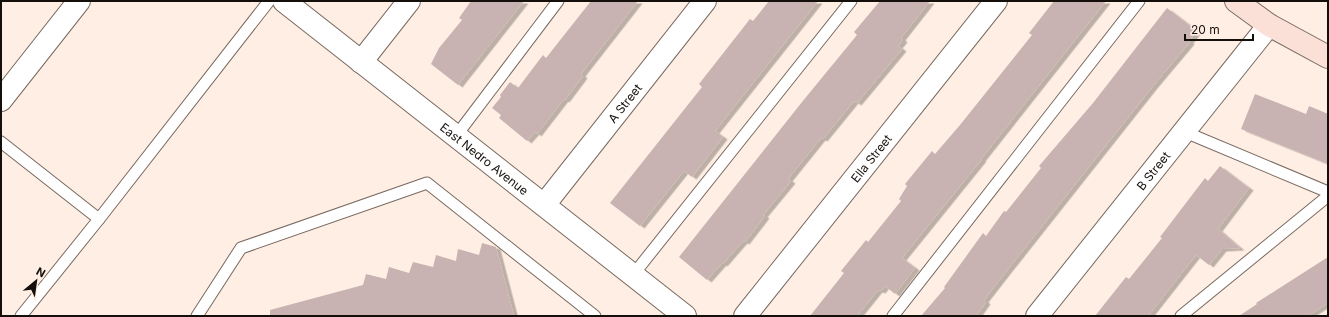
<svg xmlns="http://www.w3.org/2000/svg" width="1329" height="317" font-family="Inter,sans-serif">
  <defs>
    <filter id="shadow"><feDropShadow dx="4.5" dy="2.5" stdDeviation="0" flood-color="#0004"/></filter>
  </defs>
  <rect width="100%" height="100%" fill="#ffeee3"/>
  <!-- building -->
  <g fill="#c8b3b2" filter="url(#shadow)">
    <polygon points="471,1 524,1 458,85 431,64 439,48 462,20 459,18"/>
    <polygon points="591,1 638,1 581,74 583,76 565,100 564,99 537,134 535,132 527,141 499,118 501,115 492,108 501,97 500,95 510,82 518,88 543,55 546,58"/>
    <polygon points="769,1 818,1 715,131 723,137 692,177 684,171 640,226 610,203 702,87 699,84 750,19 753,21"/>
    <polygon points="880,1 930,1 901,38 903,40 898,46 902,49 857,103 854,101 823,139 821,138 788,179 791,181 763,215 765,216 745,242 743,241 723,264 722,263 707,280 679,257 802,102 857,35 854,32"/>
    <polygon points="1054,1 1106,1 981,159 982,159 902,258 915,268 895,294 885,286 881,291 878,290 857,316 810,316 844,273 841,271 866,240 868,242 901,201 899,199 907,186 905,184 932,151 935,154 960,125 1032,35 1029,33"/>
    <polygon points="1167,8 1197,31 1189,41 1190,42 1153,86 1005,273 984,300 986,302 976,316 921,316 945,288 944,287 983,233 986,236 1004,211 1006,212 1041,168 1039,166 1093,103"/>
    <polygon points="1255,94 1306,114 1309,106 1328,114 1328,164 1241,129"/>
    <polygon points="1220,166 1249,188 1218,229 1240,248 1222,249 1209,265 1196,255 1148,316 1095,316 1126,277 1129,279 1162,238 1160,237 1205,178 1208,181"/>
    <polygon points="482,243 496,247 514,316 270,316 270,310 363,285 366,274 386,279 389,267 409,273 413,262 433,267 436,255 456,261 458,249 479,255"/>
    <polygon points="1328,257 1328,303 1308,316 1239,316 1257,304 1256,303"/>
  </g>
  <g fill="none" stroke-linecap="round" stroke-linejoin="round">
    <defs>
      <g id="lane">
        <polyline points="1185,132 1328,192"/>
        <polyline points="456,136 558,1"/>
        <polyline points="1,142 99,219 269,1"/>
        <polyline points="633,275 851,1"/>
        <polyline points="21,316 99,219"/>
        <polyline points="197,316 241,248 427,183 595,316"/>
        <polyline points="893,316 1139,1"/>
        <polyline points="1181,316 1328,196"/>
      </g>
      <g id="street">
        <path id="s1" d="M284,1L685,316"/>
        <polyline points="361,62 409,1"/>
        <polyline points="1,100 79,1"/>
        <path id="s2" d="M544,205L705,1"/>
        <path id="s3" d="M745,316L996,1"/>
        <path id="s4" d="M1037,316L1269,25"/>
      </g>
      <polyline id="secondary" points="1236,1 1269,25 1328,57"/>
    </defs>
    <!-- lane casing -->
    <use href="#lane" stroke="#796a61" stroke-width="13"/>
    <!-- street casing -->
    <use href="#street" stroke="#796a61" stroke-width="24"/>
    <!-- secondary casing -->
    <use href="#secondary" stroke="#796a61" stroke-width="24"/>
    <!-- lane -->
    <use href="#lane" stroke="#fff" stroke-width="11"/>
    <!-- street -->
    <use href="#street" stroke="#fff" stroke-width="22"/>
    <!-- secondary -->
    <use href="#secondary" stroke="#fbe0d7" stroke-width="22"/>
  </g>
  <g text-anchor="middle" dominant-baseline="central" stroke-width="4" stroke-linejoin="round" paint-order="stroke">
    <!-- street labels -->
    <g font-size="12" fill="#150f0c" stroke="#ffeee3">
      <text stroke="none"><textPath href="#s2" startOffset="130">A Street</textPath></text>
      <text stroke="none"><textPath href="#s1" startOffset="255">East Nedro Avenue</textPath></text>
      <text stroke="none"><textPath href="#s3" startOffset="202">Ella Street</textPath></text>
      <text stroke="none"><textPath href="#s4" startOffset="186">B Street</textPath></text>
    </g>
  </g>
  <!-- border -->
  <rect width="1329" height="317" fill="none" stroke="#150f0c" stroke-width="4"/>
  <!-- north arrow -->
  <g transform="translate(36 281) rotate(29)" stroke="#ffeee3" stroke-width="3" paint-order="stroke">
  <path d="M0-3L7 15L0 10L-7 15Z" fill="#150f0c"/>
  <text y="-6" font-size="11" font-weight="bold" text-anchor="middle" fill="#150f0c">N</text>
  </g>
  <!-- scale -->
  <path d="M1185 34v6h68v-6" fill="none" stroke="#150f0c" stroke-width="2"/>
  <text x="1191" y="34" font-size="12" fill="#150f0c" stroke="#ffeee3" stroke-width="3" paint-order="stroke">20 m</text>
</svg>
